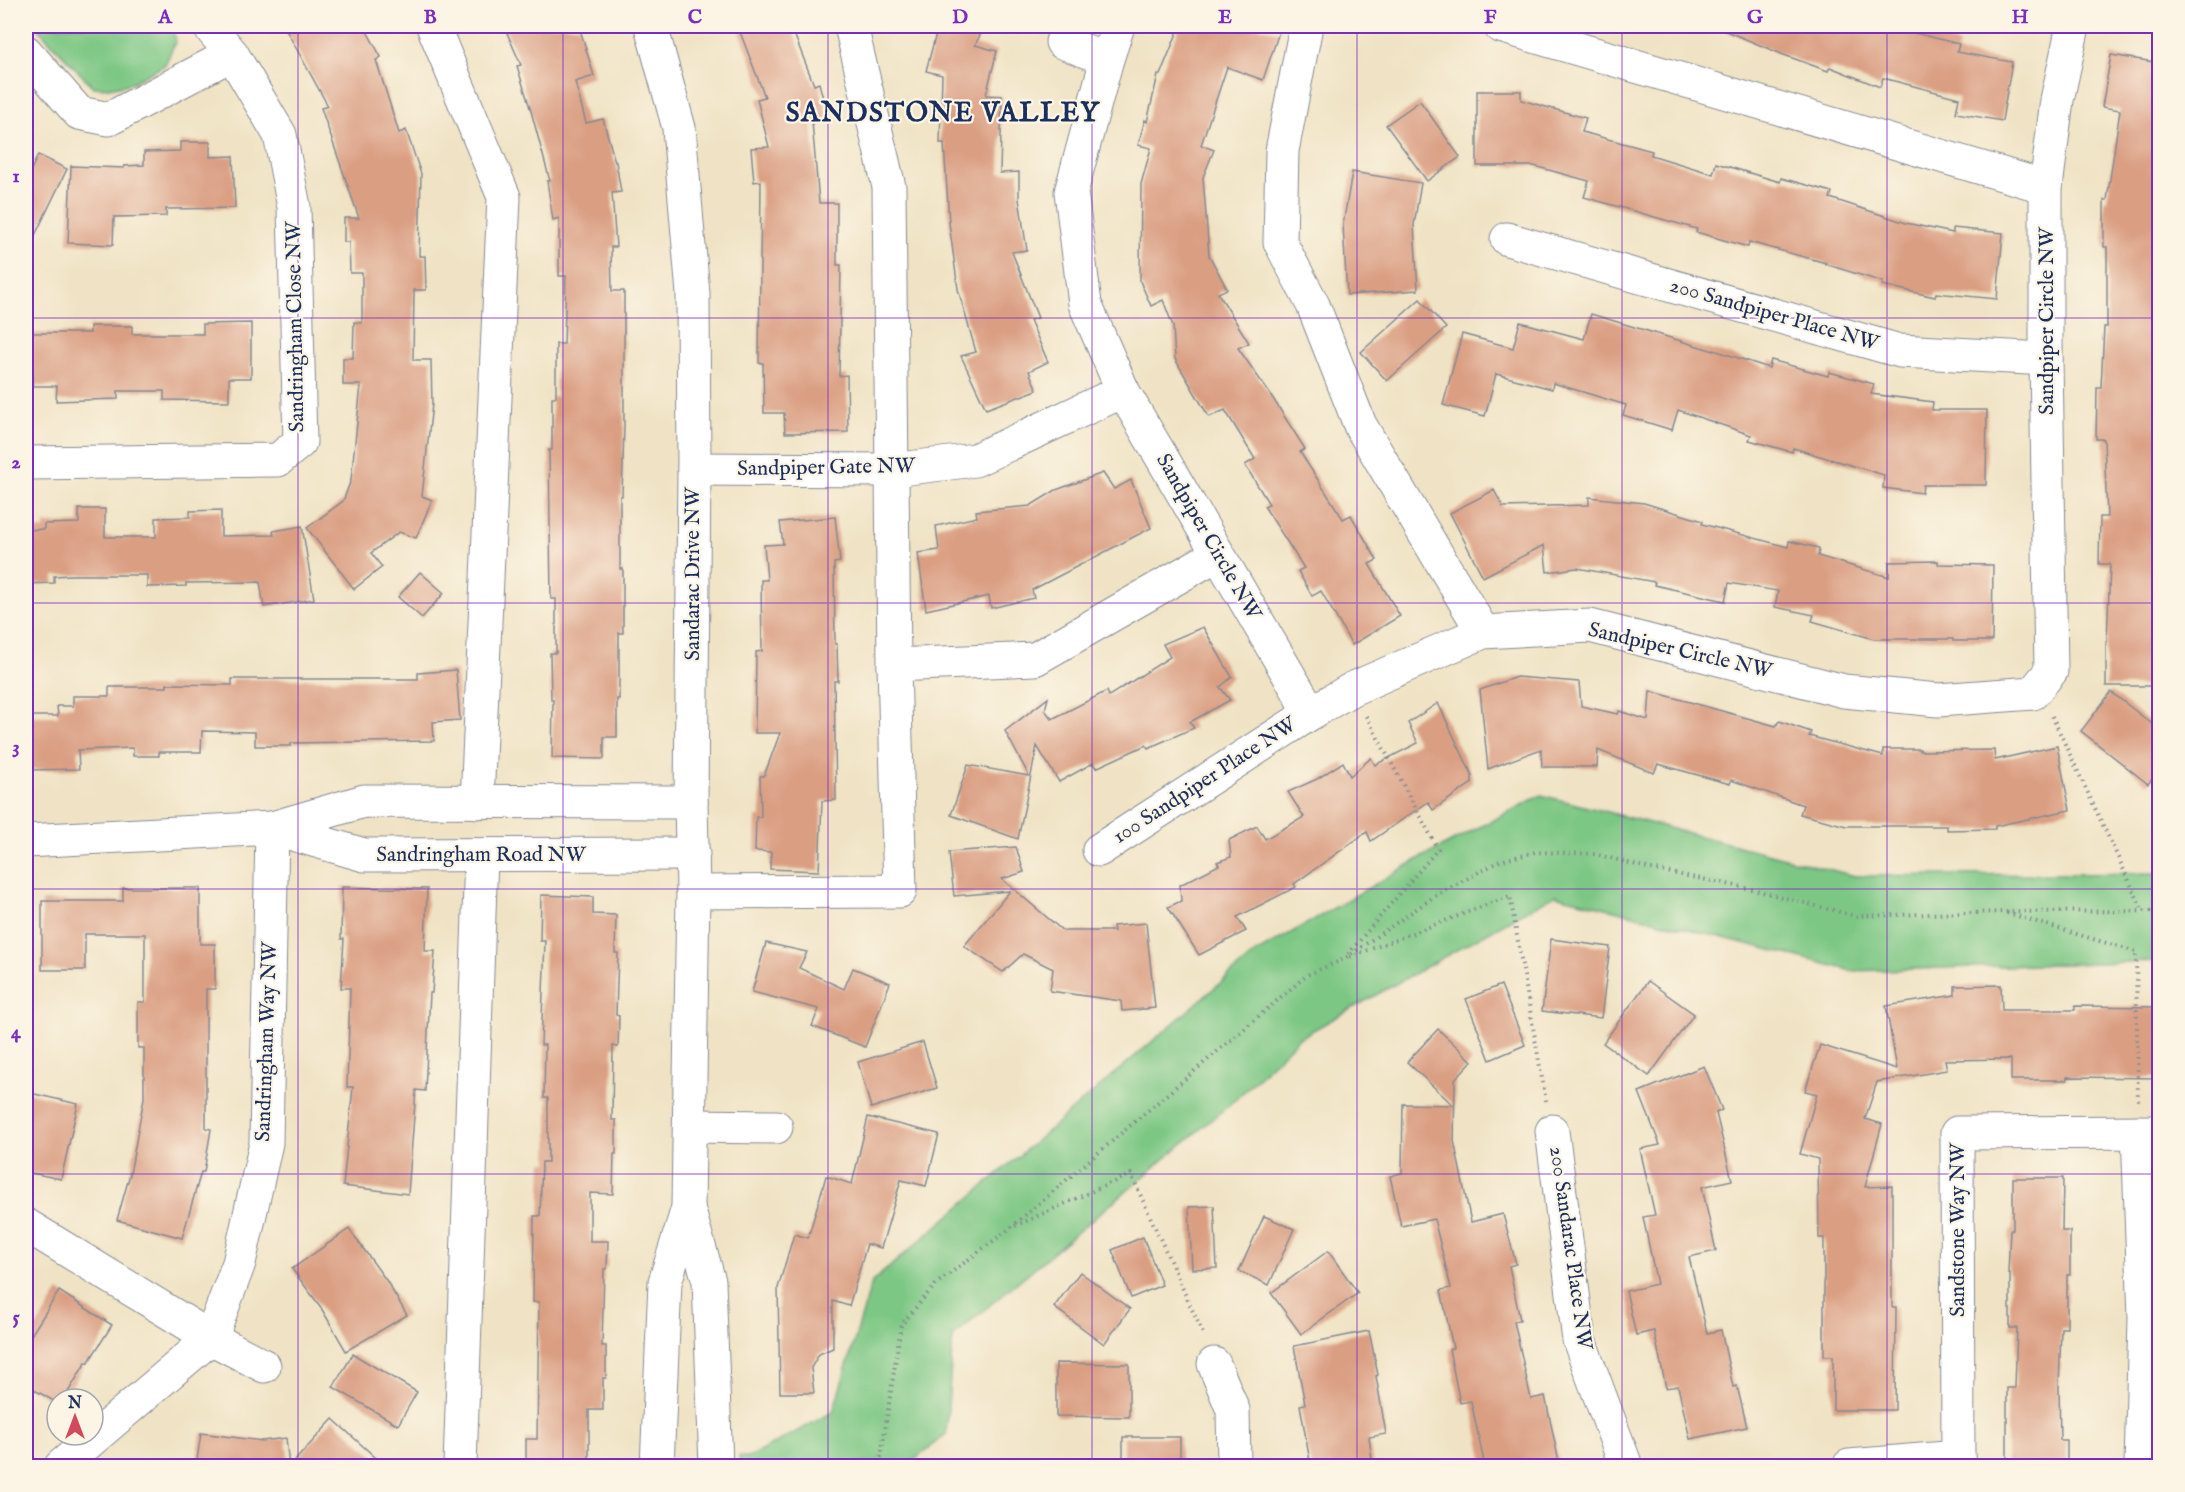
<svg xmlns="http://www.w3.org/2000/svg" width="2185" height="1492" font-family="'IM FELL English',serif">
  <rect width="100%" height="100%" fill="#fcf5e5"/>
  <filter id="ink" filterUnits="userSpaceOnUse"><feTurbulence type="fractalNoise" baseFrequency=".0167" numOctaves="2"/><feDisplacementMap in="SourceGraphic" scale="12" xChannelSelector="R" yChannelSelector="G"/><feConvolveMatrix kernelMatrix="1 2 1 2 8 2 1 2 1" color-interpolation-filters="sRGB"/></filter>
  <filter id="wash" filterUnits="userSpaceOnUse"><feTurbulence type="fractalNoise" baseFrequency=".008" numOctaves="4" result="noise"/><feDisplacementMap in="SourceGraphic" scale="24" xChannelSelector="R" yChannelSelector="G"/><feGaussianBlur stdDeviation="1.35" result="paint"/><feColorMatrix in="noise" values="0 0 0 0 0 0 0 0 0 0 0 0 0 0 0 0 0 1.4 0 .05"/><feComposite in="paint" operator="in"/></filter>
  <g filter="url(#wash)">
    <rect width="100%" height="100%" fill="#f0e3c5"/>
    <!-- green -->
    <g fill="#7dc784" stroke="#4c7b71" stroke-width="1.5">
      <polygon points="35,26 171,26 176,40 165,65 129,84 109,88 93,87"/>
      <polygon points="1541,795 1855,876 2159,873 2159,961 1853,971 1555,895 1299,1038 1235,1100 953,1336 946,1434 907,1466 740,1466 739,1456 748,1458 833,1412 872,1282 1254,954 1424,856"/>
    </g>
    <g id="blocks">
      <!-- building -->
      <g fill="#da9f83">
        <polygon points="284,26 364,26 381,57 376,60 399,133 406,130 421,174 419,256 425,256 426,290 414,290 413,360 431,360 432,404 422,496 432,500 416,538 399,532 371,553 382,567 354,589 307,528 343,501 351,480 361,385 343,385 343,358 353,358 354,322 362,323 362,273 350,273 349,242 344,242 344,218 359,218 321,108 328,106"/>
        <polygon points="504,26 579,26 594,76 575,82 586,123 603,119 615,162 616,162 621,192 612,193 616,247 611,247 612,291 624,291 624,427 622,496 620,496 620,569 623,569 623,633 619,633 619,699 617,699 617,737 604,737 604,759 552,758 553,700 551,700 550,653 556,653 556,599 551,599 549,450 552,450 552,397 556,397 556,344 564,344 566,276 559,276 559,218 553,220 547,181 550,181 531,111 517,66 521,65"/>
        <polygon points="756,26 791,26 814,85 819,83 828,118 812,122 819,203 837,203 837,265 841,265 839,376 847,375 848,432 785,433 784,413 764,413 763,363 759,363 761,181 754,182 751,148 769,147 757,99 765,97 740,32"/>
        <polygon points="938,26 985,26 975,45 997,51 986,95 1002,96 1000,173 1019,172 1019,199 1027,250 1012,252 1038,318 1030,320 1048,362 1029,371 1037,390 986,409 961,356 976,352 958,289 949,223 944,143 940,143 942,75 926,71"/>
        <polygon points="1180,26 1255,26 1279,32 1263,80 1227,67 1201,145 1214,150 1203,177 1209,255 1227,289 1218,293 1249,343 1238,348 1272,397 1305,449 1300,452 1343,519 1351,515 1377,560 1369,564 1400,616 1352,645 1321,591 1312,596 1298,571 1304,568 1264,506 1269,504 1245,465 1255,459 1225,410 1209,417 1175,359 1173,326 1163,300 1151,306 1140,281 1141,184 1151,148 1138,145 1145,120 1147,122 1158,75 1160,75"/>
        <polygon points="1714,26 1904,26 1903,30 1959,44 1957,52 2012,62 2002,121 1956,113 1959,98 1883,78 1880,87 1830,67 1828,71 1784,55"/>
        <polygon points="2111,55 2160,63 2160,686 2106,686 2106,642 2107,642 2110,564 2099,564 2100,517 2107,517 2104,439 2096,439 2097,388 2101,388 2104,327 2107,327 2107,247 2104,247 2104,200 2107,200 2120,110 2102,107"/>
        <polygon points="1477,91 1521,91 1521,100 1586,118 1582,132 1652,151 1651,155 1713,174 1716,163 1780,182 1781,178 1832,192 1830,198 1906,223 1953,233 1953,228 2003,233 1997,299 1936,293 1935,297 1882,285 1883,282 1825,264 1826,263 1749,242 1748,247 1696,232 1697,229 1584,197 1589,181 1534,166 1477,166"/>
        <polygon points="1420,101 1460,157 1427,181 1386,125"/>
        <polygon points="180,142 210,142 210,157 233,156 235,208 166,209 166,216 114,217 113,245 68,243 71,166 124,168 124,166 144,165 144,152 180,151"/>
        <polygon points="38,155 67,169 26,254 26,181"/>
        <polygon points="1352,172 1421,183 1414,225 1418,290 1347,295 1343,225"/>
        <polygon points="1420,299 1446,328 1387,381 1361,352"/>
        <polygon points="1591,314 1714,351 1714,350 1769,368 1771,360 1828,376 1829,372 1874,384 1871,394 1933,402 1932,410 1987,410 1986,485 1923,485 1922,493 1883,488 1884,475 1793,448 1792,452 1749,440 1751,435 1678,410 1672,430 1623,415 1626,405 1553,383 1552,389 1496,374 1485,416 1443,405 1462,334 1513,348 1520,322 1584,339"/>
        <polygon points="251,323 251,378 229,378 229,401 164,400 164,391 118,391 118,399 56,401 57,386 32,386 32,333 90,333 90,326 132,326 132,334 203,334 203,324"/>
        <polygon points="1103,473 1114,489 1131,480 1151,528 1032,590 1034,598 991,608 989,596 926,610 918,553 939,550 936,526 977,517 976,511 1030,506 1056,490"/>
        <polygon points="1494,490 1503,507 1589,505 1589,497 1644,503 1703,521 1702,524 1788,547 1789,541 1819,548 1818,556 1889,577 1889,562 1938,561 1938,564 1993,565 1992,641 1953,641 1953,639 1874,639 1812,621 1814,615 1775,607 1778,591 1729,583 1725,601 1654,585 1655,582 1577,568 1547,572 1544,545 1483,577 1450,513"/>
        <polygon points="79,509 105,509 105,537 156,537 156,518 190,517 190,511 221,510 221,536 274,535 273,531 302,526 314,599 264,607 260,582 186,583 186,586 147,587 147,575 71,575 54,576 54,583 26,584 26,530 44,529 44,524 79,523"/>
        <polygon points="835,517 840,562 834,563 835,644 837,644 838,681 834,681 836,800 822,801 819,871 770,869 771,852 755,851 756,817 761,817 760,776 764,776 780,733 755,733 756,652 762,651 761,580 767,580 764,545 783,544 780,522"/>
        <polygon points="420,572 444,593 422,618 398,597"/>
        <polygon points="1203,627 1232,677 1220,687 1230,700 1190,722 1194,728 1148,748 1146,745 1096,768 1093,763 1059,782 1037,746 1018,839 951,815 968,765 1029,776 1005,731 1048,698 1045,710 1052,719 1107,691 1109,696 1170,657 1163,644"/>
        <polygon points="456,670 460,720 433,722 434,741 291,743 291,746 255,746 255,732 202,731 201,752 159,752 159,756 133,756 133,748 78,750 79,769 26,770 26,716 58,716 57,706 73,706 73,696 109,696 109,687 167,687 167,684 232,685 232,679 418,679 418,673"/>
        <polygon points="1516,677 1579,682 1581,706 1618,714 1619,711 1648,720 1650,691 1776,726 1779,721 1811,732 1809,736 1883,756 1883,749 1920,749 1920,751 1994,750 1995,760 2057,746 2070,810 1995,826 1995,829 1947,830 1947,826 1846,826 1800,814 1803,805 1731,780 1730,784 1658,764 1654,773 1598,750 1597,767 1542,767 1541,749 1488,769 1480,690"/>
        <polygon points="2111,692 2160,730 2160,770 2148,784 2081,731"/>
        <polygon points="1438,703 1472,775 1472,783 1433,810 1428,802 1371,841 1367,832 1294,884 1296,887 1237,917 1246,931 1199,955 1168,907 1181,901 1180,885 1219,865 1217,862 1231,857 1229,840 1257,826 1265,839 1304,817 1288,792 1317,779 1343,762 1350,776 1371,758 1375,765 1418,743 1408,723"/>
        <polygon points="1016,847 1024,872 1002,879 1063,931 1114,931 1113,926 1146,923 1155,1008 1122,1011 1121,1001 1050,991 1053,969 1023,954 1003,972 964,946 1010,891 954,896 949,852"/>
        <polygon points="342,887 427,889 425,951 435,951 432,993 430,993 425,1091 416,1090 408,1194 343,1186 353,1087 347,1087 350,988 341,988 344,939 341,939"/>
        <polygon points="123,888 200,888 200,944 215,944 215,989 206,989 206,1128 211,1129 204,1172 201,1172 182,1238 117,1220 130,1174 144,1098 144,1048 138,1048 138,1002 145,1002 145,934 85,934 85,970 42,970 42,901 123,901"/>
        <polygon points="541,895 593,897 593,914 616,915 615,953 618,953 616,1015 619,1016 618,1047 613,1046 612,1120 616,1120 616,1154 614,1154 613,1194 590,1193 590,1241 608,1241 607,1269 604,1269 602,1346 606,1346 606,1378 603,1378 603,1410 589,1410 589,1467 526,1467 526,1439 537,1439 539,1302 533,1302 534,1216 540,1216 542,1162 548,1162 548,1098 544,1098 545,1045 541,1045 545,941 540,941"/>
        <polygon points="1551,939 1610,947 1601,1018 1542,1011"/>
        <polygon points="766,943 807,952 799,968 844,989 853,968 890,983 865,1047 812,1026 819,1009 752,992"/>
        <polygon points="1648,981 1694,1014 1649,1076 1603,1043"/>
        <polygon points="1501,985 1525,1045 1490,1060 1466,999"/>
        <polygon points="2001,985 2002,1010 2075,1010 2075,1006 2160,1007 2160,1078 2067,1077 2067,1080 2011,1080 2011,1059 1945,1060 1947,1070 1877,1082 1865,1119 1882,1124 1865,1187 1892,1186 1892,1307 1896,1307 1895,1410 1833,1410 1833,1356 1824,1356 1824,1238 1819,1238 1818,1159 1800,1154 1817,1094 1805,1091 1820,1045 1897,1069 1886,1006 1955,995 1955,986"/>
        <polygon points="1438,1029 1472,1061 1455,1079 1454,1141 1471,1222 1503,1214 1516,1264 1509,1266 1520,1320 1514,1321 1531,1399 1545,1396 1560,1467 1485,1467 1471,1401 1460,1403 1449,1349 1453,1348 1441,1290 1451,1288 1434,1219 1401,1226 1390,1176 1402,1173 1403,1104 1453,1105 1407,1062"/>
        <polygon points="923,1042 937,1088 871,1108 858,1062"/>
        <polygon points="1704,1066 1722,1110 1716,1113 1732,1180 1702,1187 1716,1251 1689,1257 1707,1333 1721,1330 1733,1387 1737,1386 1747,1427 1690,1439 1678,1386 1666,1388 1654,1331 1636,1335 1626,1291 1657,1284 1643,1217 1655,1215 1640,1149 1660,1145 1639,1092"/>
        <polygon points="26,1092 78,1104 61,1179 26,1172"/>
        <polygon points="868,1117 939,1134 926,1186 901,1180 881,1248 867,1244 849,1306 833,1301 833,1348 819,1354 811,1368 814,1393 780,1393 778,1288 794,1234 808,1238 826,1176 852,1184"/>
        <polygon points="2013,1178 2063,1178 2062,1231 2070,1231 2070,1275 2067,1275 2067,1328 2061,1328 2059,1388 2060,1440 2067,1440 2067,1467 2007,1467 2007,1388 2015,1388 2017,1328 2010,1328 2010,1273 2008,1273 2010,1230 2013,1230"/>
        <polygon points="1214,1206 1217,1268 1192,1269 1189,1207"/>
        <polygon points="1264,1216 1294,1229 1269,1285 1239,1271"/>
        <polygon points="349,1229 386,1280 407,1315 346,1351 320,1306 292,1269"/>
        <polygon points="1143,1237 1162,1285 1131,1298 1112,1250"/>
        <polygon points="1328,1251 1358,1293 1301,1334 1271,1293"/>
        <polygon points="1080,1272 1130,1309 1104,1344 1054,1307"/>
        <polygon points="59,1291 112,1325 88,1363 86,1362 64,1399 57,1399 57,1403 26,1385 26,1343"/>
        <polygon points="1369,1331 1378,1375 1376,1376 1386,1434 1369,1437 1373,1467 1311,1467 1300,1405 1305,1404 1294,1346"/>
        <polygon points="353,1354 417,1392 398,1425 333,1387"/>
        <polygon points="1056,1363 1129,1364 1129,1417 1056,1416"/>
        <polygon points="333,1419 386,1467 289,1467"/>
        <polygon points="201,1433 262,1441 286,1438 289,1467 196,1467"/>
        <rect x="1123" y="1437" width="57" height="30"/>
      </g>
    </g>
  </g>
  <g filter="url(#ink)">
    <use href="#blocks" fill-opacity="0" stroke="#868992" stroke-width="1.5"/>
    <g fill="none" stroke-linecap="round" stroke-linejoin="round">
      <defs>
        <g id="minor">
          <polyline points="433,26 504,197 477,802"/>
          <polyline points="651,26 679,128 693,294 694,469 691,802 693,892 688,1208 665,1282 657,1466"/>
          <polyline points="1118,26 1107,59 1071,192 1085,304 1123,391 1311,713"/>
          <polyline points="1306,26 1282,151 1280,242 1313,305 1360,425 1483,632"/>
          <polyline points="1500,26 2046,187"/>
          <polyline points="1062,42 1107,59"/>
          <polyline points="26,52 79,113 109,119 232,54"/>
          <polyline points="1507,239 1900,351 2046,359"/>
          <polyline points="26,463 278,460 300,442 294,207 280,135 232,54 209,26"/>
          <polyline points="694,469 892,470 975,460 1123,391"/>
          <polyline points="894,665 1035,659 1218,554"/>
          <polyline points="272,828 364,855 693,854"/>
          <polyline points="26,841 272,828 364,801 691,802"/>
          <polyline points="1099,850 1311,713 1352,689 1483,632 1590,626 1844,691 1938,700 2033,693 2051,671 2046,359 2046,187 2057,100 2073,26"/>
          <polyline points="693,892 900,891 894,665 889,187 851,26"/>
          <polyline points="690,1126 776,1127"/>
          <polyline points="1552,1131 1579,1340 1626,1466"/>
          <polyline points="2138,1132 2145,1318 2141,1466"/>
          <polyline points="688,1208 709,1281 716,1466"/>
          <polyline points="26,1225 211,1338 264,1366"/>
          <polyline points="1214,1364 1233,1410 1234,1466"/>
          <polyline points="61,1466 211,1338 239,1263 266,1143 272,828"/>
          <polyline points="460,1466 481,856"/>
          <polyline points="1849,1466 1958,1457"/>
          <polyline points="1958,1466 1957,1133 2160,1132"/>
        </g>
      </defs>
      <!-- minor casing -->
      <use href="#minor" stroke="#868992" stroke-width="35"/>
      <!-- path -->
      <g stroke="#868992" stroke-width="4" stroke-dasharray="1.5 4.5" stroke-linecap="butt">
        <polyline points="2052,716 2143,911"/>
        <polyline points="2007,913 2136,952 2138,1104"/>
        <polyline points="1348,954 1438,849 1366,716"/>
        <polyline points="1350,957 1510,896 1546,1101"/>
        <polyline points="1015,1226 1131,1174 1204,1336"/>
        <polyline points="872,1466 881,1456 901,1325 936,1284 1009,1229 1307,975 1344,959 1438,894 1500,861 1535,852 1595,854 1651,869 1747,888 1855,916 2003,912 2160,911"/>
      </g>
      <!-- minor -->
      <use href="#minor" stroke="#fff" stroke-width="33"/>
    </g>
  </g>
  <!-- grid -->
  <path fill="none" stroke="#7b2cbf" stroke-width="1.5" stroke-opacity="0.55" d="M298,26V1466M563,26V1466M828,26V1466M1092,26V1466M1357,26V1466M1622,26V1466M1887,26V1466M26,318H2160M26,603H2160M26,889H2160M26,1174H2160"/>
  <g text-anchor="middle" dominant-baseline="central" stroke-width="4.5" stroke-linejoin="round" paint-order="stroke">
    <!-- street labels -->
    <g font-size="21" fill="#1b2f5e" stroke="#fcf5e5">
      <text transform="translate(1774 315) rotate(16)">200 Sandpiper Place NW</text>
      <text transform="translate(2047 321) rotate(-90)">Sandpiper Circle NW</text>
      <text transform="translate(296 327) rotate(-91)">Sandringham Close NW</text>
      <text transform="translate(826 468) rotate(-1)">Sandpiper Gate NW</text>
      <text transform="translate(1208 537) rotate(60)">Sandpiper Circle NW</text>
      <text transform="translate(693 574) rotate(-90)">Sandarac Drive NW</text>
      <text transform="translate(1680 651) rotate(13)">Sandpiper Circle NW</text>
      <text transform="translate(1205 781) rotate(-33)">100 Sandpiper Place NW</text>
      <text x="481" y="855">Sandringham Road NW</text>
      <text transform="translate(267 1042) rotate(-88)">Sandringham Way NW</text>
      <text transform="translate(1958 1230) rotate(-90)">Sandstone Way NW</text>
      <text transform="translate(1570 1248) rotate(82)">200 Sandarac Place NW</text>
    </g>
    <!-- district labels -->
    <g font-size="27" font-weight="bold" letter-spacing="1.5" fill="#1b2f5e" stroke="#fcf5e5">
      <text x="943" y="114">SANDSTONE VALLEY</text>
    </g>
  </g>
  <!-- margin -->
  <rect width="2185" height="1492" fill="none" stroke="#fcf5e5" stroke-width="66"/>
  <!-- north arrow -->
  <g transform="translate(75 1417)"><circle r="28" fill="#fcf5e5" stroke="#a2a6af" stroke-width="1.5"/>
  <path d="M0-4.5L10 22L0 15L-10 22Z" fill="#d1495b"/>
  <text y="-9" font-size="16" font-weight="bold" text-anchor="middle" fill="#1b2f5e">N</text>
  </g>
  <rect x="33" y="33" width="2119" height="1426" fill="none" stroke="#7b2cbf" stroke-width="2"/>
  <g font-size="20" text-anchor="middle" font-weight="bold" fill="#7b2cbf">
    <text x="165" y="23">A</text>
    <text x="430" y="23">B</text>
    <text x="695" y="23">C</text>
    <text x="960" y="23">D</text>
    <text x="1225" y="23">E</text>
    <text x="1490" y="23">F</text>
    <text x="1755" y="23">G</text>
    <text x="2020" y="23">H</text>
    <text x="16" y="182">1</text>
    <text x="16" y="468">2</text>
    <text x="16" y="753">3</text>
    <text x="16" y="1038">4</text>
    <text x="16" y="1323">5</text>
  </g>
</svg>
